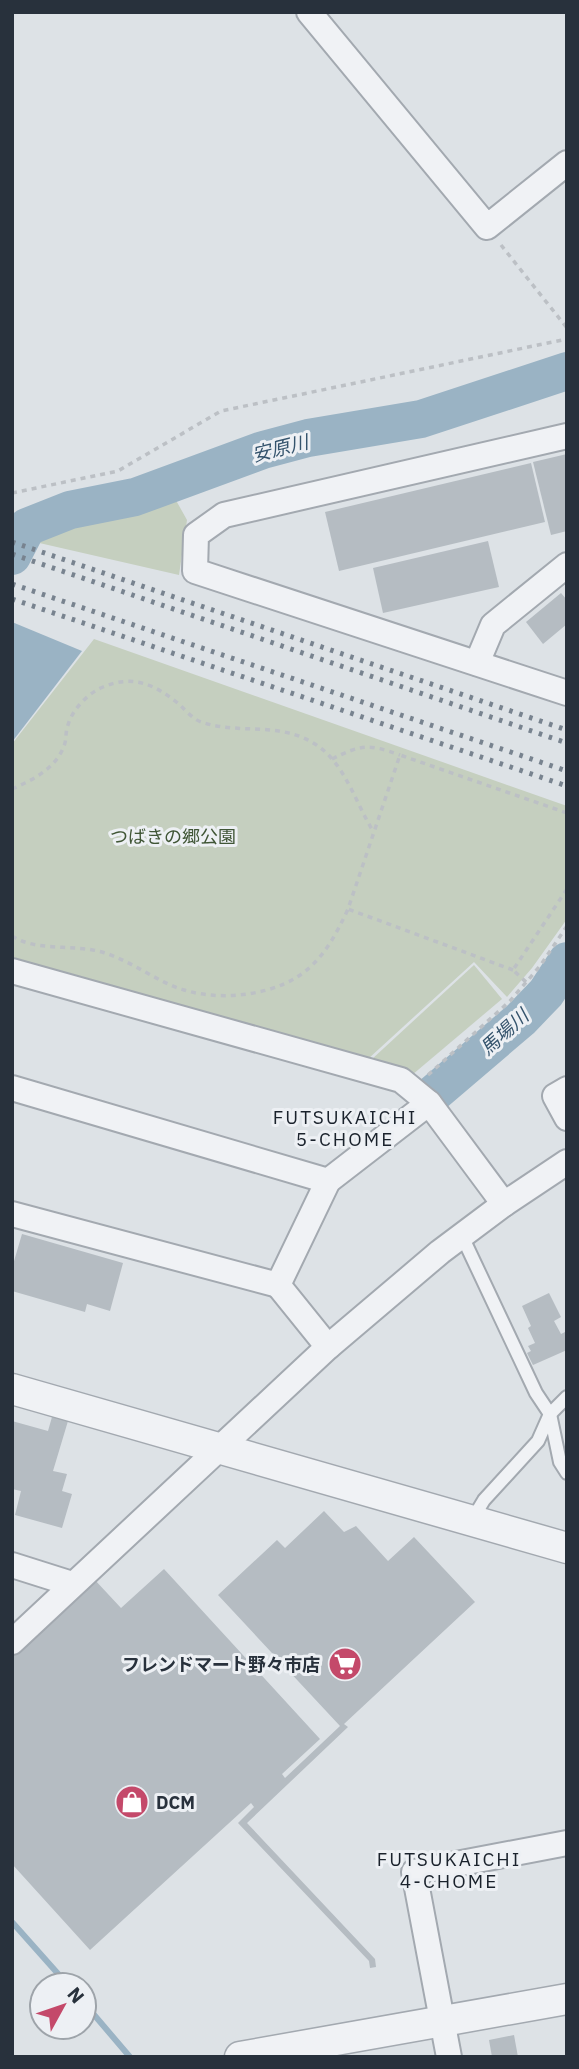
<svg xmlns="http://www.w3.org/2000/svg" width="579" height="2069" font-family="'IBM Plex Sans','Noto Sans JP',sans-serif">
  <rect width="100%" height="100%" fill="#dde2e6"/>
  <!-- green -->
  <g fill="#c5cfbf">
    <polygon points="173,495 187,520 179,575 35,542 55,526 131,511"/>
    <polygon points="94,639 567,806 567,919 532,968 507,997 474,962 368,1059 12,958 12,744"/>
    <polygon points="474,965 502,999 412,1075 371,1060"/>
  </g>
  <!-- water -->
  <polygon fill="#9ab3c4" points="12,622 82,651 12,742"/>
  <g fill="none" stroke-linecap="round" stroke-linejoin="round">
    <!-- stream -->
    <g stroke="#9ab3c4" stroke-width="6">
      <polyline points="12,1922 68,1985"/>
      <polyline points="84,2003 130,2057"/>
    </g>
    <!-- river -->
    <g stroke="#9ab3c4" stroke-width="38">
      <polyline points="12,556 27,527 70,510 135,497 263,450 308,438 421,419 567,371"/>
      <polyline points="432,1095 521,1019 546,993 567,961"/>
    </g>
  </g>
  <!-- building -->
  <g fill="#b5bcc2">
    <polygon points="567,454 567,531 551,535 533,462"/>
    <polygon points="531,463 545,522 339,571 325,512"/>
    <polygon points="488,541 499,587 383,613 373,568"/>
    <polygon points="561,593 567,600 567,624 543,644 526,622"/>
    <polygon points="22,1234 123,1263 110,1311 87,1304 85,1312 12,1291 12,1268"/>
    <polygon points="549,1293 561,1317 554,1321 561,1334 567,1331 567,1350 533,1365 527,1353 531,1351 528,1346 535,1343 528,1328 531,1326 522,1306"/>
    <polygon points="52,1417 68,1421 53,1471 67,1474 62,1491 72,1494 62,1528 15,1515 21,1491 12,1489 12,1421 48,1431"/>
    <polygon points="324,1511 344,1532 356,1526 388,1561 414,1537 475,1602 344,1724 348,1727 247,1823 375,1959 376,1967 370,1968 369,1961 238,1823 254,1807 251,1803 90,1950 12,1864 12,1654 94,1579 121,1608 164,1569 320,1739 282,1774 285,1778 340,1726 218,1595 277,1540 285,1548"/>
    <polygon points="514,2035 518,2057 492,2057 489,2040"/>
  </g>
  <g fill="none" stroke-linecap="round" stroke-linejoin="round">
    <defs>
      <g id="service">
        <polyline points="462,1236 536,1393 550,1414 560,1462 567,1473"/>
        <polyline points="472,1520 484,1500 538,1441 550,1414 567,1397"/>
      </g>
      <g id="minor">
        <polyline points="309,12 487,227 567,163"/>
        <polyline points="567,436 224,515 196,535 195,571 567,693"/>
        <polyline points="477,663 493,625 567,565"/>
        <polyline points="12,971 401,1080 429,1103"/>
        <polyline points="12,1088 328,1181"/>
        <polyline points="567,1089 555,1096 567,1118"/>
        <polyline points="12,1214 278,1285 328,1181 429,1103 504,1204"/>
        <polyline points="278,1285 328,1347"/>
        <polyline points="12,1565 72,1584"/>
        <polyline points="12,1642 328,1347 440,1252 504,1204 567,1162"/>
        <polyline points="449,2057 414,1872 567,1843"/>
      </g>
      <g id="tertiary">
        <polyline points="12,1389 567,1548"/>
        <polyline points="240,2057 567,1999"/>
      </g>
    </defs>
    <!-- service casing -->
    <use href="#service" stroke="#a3a9b0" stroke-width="16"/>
    <!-- minor casing -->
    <use href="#minor" stroke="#a3a9b0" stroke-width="28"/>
    <!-- tertiary casing -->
    <use href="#tertiary" stroke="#a3a9b0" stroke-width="33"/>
    <!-- path -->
    <g stroke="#bcc0c5" stroke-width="3.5" stroke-dasharray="5 5" stroke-linecap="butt">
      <polyline points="501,245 567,328"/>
      <polyline points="12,493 118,471 221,411 567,339"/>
      <path d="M332,759C362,744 369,744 400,755"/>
      <path d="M12,789C33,780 56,768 64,746C67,739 65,732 68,725C72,710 88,693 103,687C134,674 156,685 180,705C186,711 193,719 201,722C240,735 279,721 315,744C345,763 355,802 373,831"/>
      <path d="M12,936C37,952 74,944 102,952C132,961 157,982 184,990C204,996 227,997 248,994C304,985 325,959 348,909"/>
      <polyline points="513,970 348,909 400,755 567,813"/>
      <polyline points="526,982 513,970 567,889"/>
      <polyline points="428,1075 510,1001 540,966 567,926"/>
    </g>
    <!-- service -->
    <use href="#service" stroke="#f0f2f5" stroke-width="12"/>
    <!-- minor -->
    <use href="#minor" stroke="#f0f2f5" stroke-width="24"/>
    <!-- tertiary -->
    <use href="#tertiary" stroke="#f0f2f5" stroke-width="30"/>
    <!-- rail -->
    <g stroke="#78838f" stroke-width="5" stroke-dasharray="3.5 7" stroke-linecap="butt">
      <polyline points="12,542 567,730"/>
      <polyline points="12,554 567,743"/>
      <polyline points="12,584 567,771"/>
      <polyline points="12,599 567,786"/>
    </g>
  </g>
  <!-- icons -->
  <defs>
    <symbol id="supermarket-disc" viewBox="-11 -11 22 22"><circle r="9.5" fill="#c4496a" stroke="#edf0f4"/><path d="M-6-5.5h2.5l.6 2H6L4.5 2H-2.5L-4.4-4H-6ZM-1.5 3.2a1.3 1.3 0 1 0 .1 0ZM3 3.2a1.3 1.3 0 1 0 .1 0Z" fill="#fff"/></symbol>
    <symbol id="shop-disc" viewBox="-11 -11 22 22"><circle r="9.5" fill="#c4496a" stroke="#edf0f4"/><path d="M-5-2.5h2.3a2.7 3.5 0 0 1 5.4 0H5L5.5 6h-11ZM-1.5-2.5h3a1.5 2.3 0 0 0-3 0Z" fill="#fff"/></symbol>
  </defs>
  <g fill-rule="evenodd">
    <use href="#supermarket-disc" x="326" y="1645" width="38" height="38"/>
    <use href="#shop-disc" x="113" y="1783" width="38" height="38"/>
  </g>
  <g text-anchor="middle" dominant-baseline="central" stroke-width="6" stroke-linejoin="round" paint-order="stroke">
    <!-- park labels -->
    <g font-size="18" fill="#405636" stroke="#edf0f4">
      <text x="173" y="836">つばきの郷公園</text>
    </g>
    <!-- poi labels -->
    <g font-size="18" font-weight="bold" fill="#28313c" stroke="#edf0f4" text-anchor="end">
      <text x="320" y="1664">フレンドマート野々市店</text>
      <text x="156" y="1802" text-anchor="start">DCM</text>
    </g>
    <!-- water labels -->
    <g font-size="19" font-style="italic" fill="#35546d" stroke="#edf0f4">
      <text transform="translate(280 448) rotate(-14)">安原川</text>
      <text transform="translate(504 1032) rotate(-42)">馬場川</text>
    </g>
    <!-- neighbourhood labels -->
    <g font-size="19" letter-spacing="2" fill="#1a222c" stroke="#edf0f4">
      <text x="345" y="1117">FUTSUKAICHI<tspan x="345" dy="22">5-CHOME</tspan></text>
      <text x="449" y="1859">FUTSUKAICHI<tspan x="449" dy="22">4-CHOME</tspan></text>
    </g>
  </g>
  <!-- border -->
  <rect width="579" height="2069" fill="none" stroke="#28313c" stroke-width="28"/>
  <!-- north arrow -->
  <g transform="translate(63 2006) rotate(50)"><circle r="33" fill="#edf0f4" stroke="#9ea4aa" stroke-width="2"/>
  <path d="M0-5L12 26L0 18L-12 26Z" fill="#c4496a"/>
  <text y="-10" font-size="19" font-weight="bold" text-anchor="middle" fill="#28313c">N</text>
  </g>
</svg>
